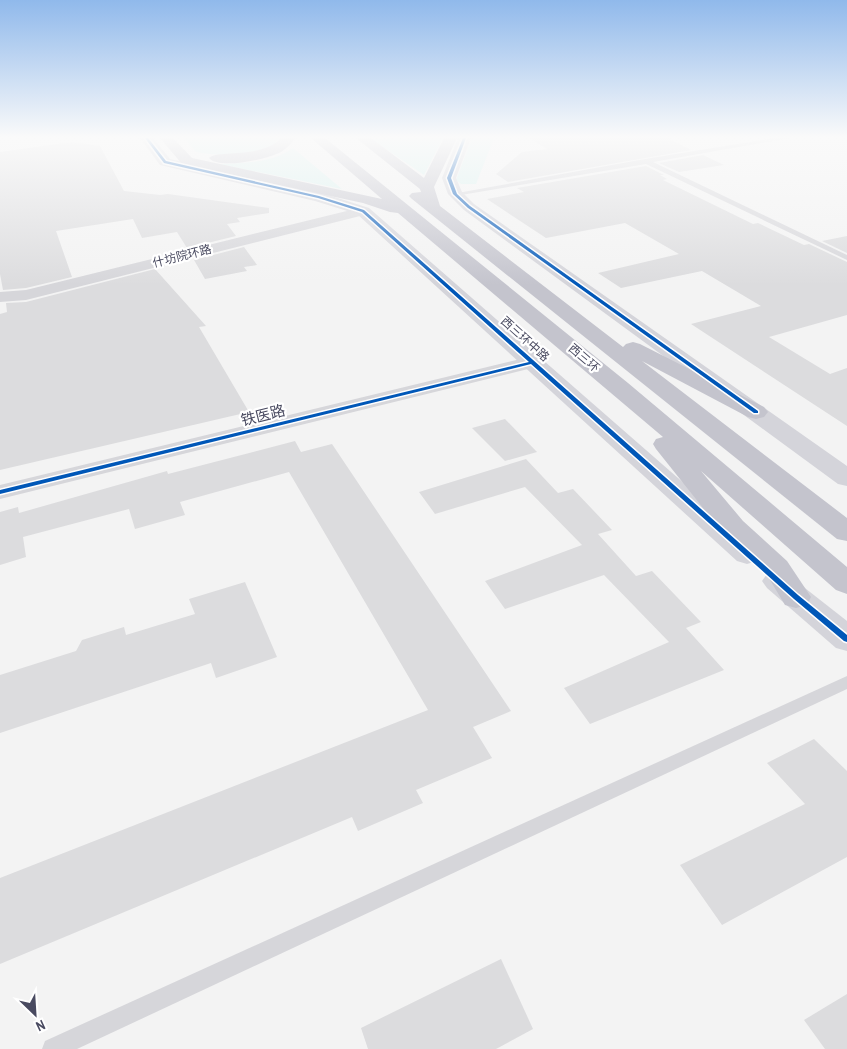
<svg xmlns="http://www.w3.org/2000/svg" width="847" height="1049" font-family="'Archivo Narrow','Noto Sans SC',sans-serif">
  <rect width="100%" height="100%" fill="#f3f3f3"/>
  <!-- green -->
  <g fill="#d8f2ef">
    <path d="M184,138H279C267,159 216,156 196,152Z"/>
    <polygon points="443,138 424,175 373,140 374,139"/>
    <polygon points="472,138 494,138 476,184 461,184 456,180"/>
    <path d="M293,148L342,189L219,164C243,163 273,163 293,148Z"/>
  </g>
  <!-- building -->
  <g fill="#dcdcde">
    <polygon points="529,138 668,138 691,150 508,182 496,174 522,152 547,149"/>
    <polygon points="72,142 100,146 124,191 160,195 168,194 269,208 269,213 237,218 240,222 227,224 236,236 187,248 177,232 142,238 133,219 56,231 72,277 26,288 3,290 0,274 0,152"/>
    <polygon points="703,155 724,165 679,172 659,163"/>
    <polygon points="646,166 664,175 660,175 667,179 663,180 753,224 758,223 804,245 809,244 847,262 847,315 769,337 830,374 847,368 847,426 691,324 761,306 702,271 621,288 598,273 679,254 625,223 546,238 487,199 524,192 517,188"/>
    <polygon points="847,236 847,253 822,241"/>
    <polygon points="244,247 257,265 244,267 247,271 205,279 194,260"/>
    <polygon points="155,269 206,326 199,327 249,412 0,470 0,314 7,312 6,303 26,302"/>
    <polygon points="505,419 537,452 505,461 472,428"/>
    <polygon points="295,441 301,452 332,444 511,711 473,727 492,758 416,790 423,803 358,831 352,817 0,964 0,878 428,710 289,472 180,502 185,515 135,529 129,509 23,537 26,557 0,565 0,512 18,507 19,513 167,471 168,474"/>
    <polygon points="526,459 558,493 573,489 612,530 598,534 636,576 652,571 701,622 686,628 724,670 590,724 564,688 669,642 604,575 505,609 485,581 582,545 525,487 435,514 419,492"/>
    <polygon points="245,582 277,657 216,678 211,663 0,733 0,675 76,651 82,640 124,627 126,635 195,614 189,599"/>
    <polygon points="814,739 847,771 847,857 722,925 680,865 805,804 767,763"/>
    <polygon points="501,959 533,1029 496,1049 368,1049 361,1028"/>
    <polygon points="847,994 847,1049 825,1049 804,1020"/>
  </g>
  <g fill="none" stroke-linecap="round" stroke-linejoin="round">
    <!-- lane -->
    <g fill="#d6d6da" fill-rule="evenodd">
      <polygon points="774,138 790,138 653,162 847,255 847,260 646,164 455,196 452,194 645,159"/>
      <polygon points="847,676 847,689 77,1049 42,1049 45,1041"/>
    </g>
    <!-- street -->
    <g fill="#d6d6da" fill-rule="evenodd">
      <polygon points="363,207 370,211 368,214 26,300 0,302 0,292 26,290"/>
      <polygon points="533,356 540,358 542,362 540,366 0,499 0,485"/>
    </g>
    <!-- secondary -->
    <g fill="#d4d4da" fill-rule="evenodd">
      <polygon points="140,138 153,138 170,159 319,192 369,208 757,547 761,554 757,561 747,564 737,561 357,214 315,201 160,165"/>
      <polygon points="458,138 471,138 456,178 462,192 474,204 847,466 847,486 838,484 464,210 448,194 442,178"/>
      <polygon points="777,571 787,574 847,621 847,651 836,648 767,588 762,581 767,574"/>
    </g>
    <!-- highway -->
    <g fill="#c4c4cd" fill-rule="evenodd">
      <polygon points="160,138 173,138 192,158 382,199 311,138 325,138 628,383 847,567 847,594 836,590 701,471 743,521 787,561 811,597 807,605 796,608 785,605 767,575 723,533 656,449 653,444 656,439 663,437 398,213 390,212 363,203 182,164"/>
      <path d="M281,138H295C291,144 287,148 281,152C268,159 219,170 209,158C217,149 260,160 281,138Z"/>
      <polygon points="356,138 371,138 424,178 444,138 457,138 434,187 440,206 623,347 626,344 633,342 640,344 764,407 768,412 764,417 756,419 748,417 642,361 847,518 847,541 837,539 412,199 409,196 412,193 421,192 420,189"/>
    </g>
    <defs>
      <g id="cycleway">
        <polygon points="145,138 148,138 166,161 319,196 364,210 798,595 847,635 847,642 844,641 794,599 531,364 0,494 0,490 529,362 362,212 318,198 164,163"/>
        <polygon points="463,138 466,138 451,178 457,194 470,206 758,411 758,413 754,413 468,208 453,194 447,178"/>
      </g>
    </defs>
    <!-- cycleway casing -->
    <use href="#cycleway" stroke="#fff" stroke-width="3"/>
    <!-- cycleway -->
    <use href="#cycleway" fill="#0057b8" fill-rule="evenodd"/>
  </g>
  <!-- sky -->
  <linearGradient id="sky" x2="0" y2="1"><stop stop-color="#90b9eb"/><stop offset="0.48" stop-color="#fafafa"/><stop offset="1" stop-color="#fafafa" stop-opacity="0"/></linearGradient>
  <rect width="847" height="285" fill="url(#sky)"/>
  <g text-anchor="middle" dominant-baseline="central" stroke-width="4.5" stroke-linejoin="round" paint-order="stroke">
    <!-- far-street labels -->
    <g font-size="12" fill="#494a60" stroke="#fff">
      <text transform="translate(182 256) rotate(-14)">什坊院环路</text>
      <text transform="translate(525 339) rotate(42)">西三环中路</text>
      <text transform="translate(584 358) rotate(40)">西三环</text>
    </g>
    <!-- street labels -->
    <g font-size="15" fill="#494a60" stroke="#fff">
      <text transform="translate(263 415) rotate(-14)">铁医路</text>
    </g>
  </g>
  <!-- north arrow -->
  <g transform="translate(35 1014) rotate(155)" stroke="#ffffff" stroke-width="4" paint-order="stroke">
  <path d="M0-4L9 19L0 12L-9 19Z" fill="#494a60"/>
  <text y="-8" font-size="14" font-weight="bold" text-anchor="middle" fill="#494a60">N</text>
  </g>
</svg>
